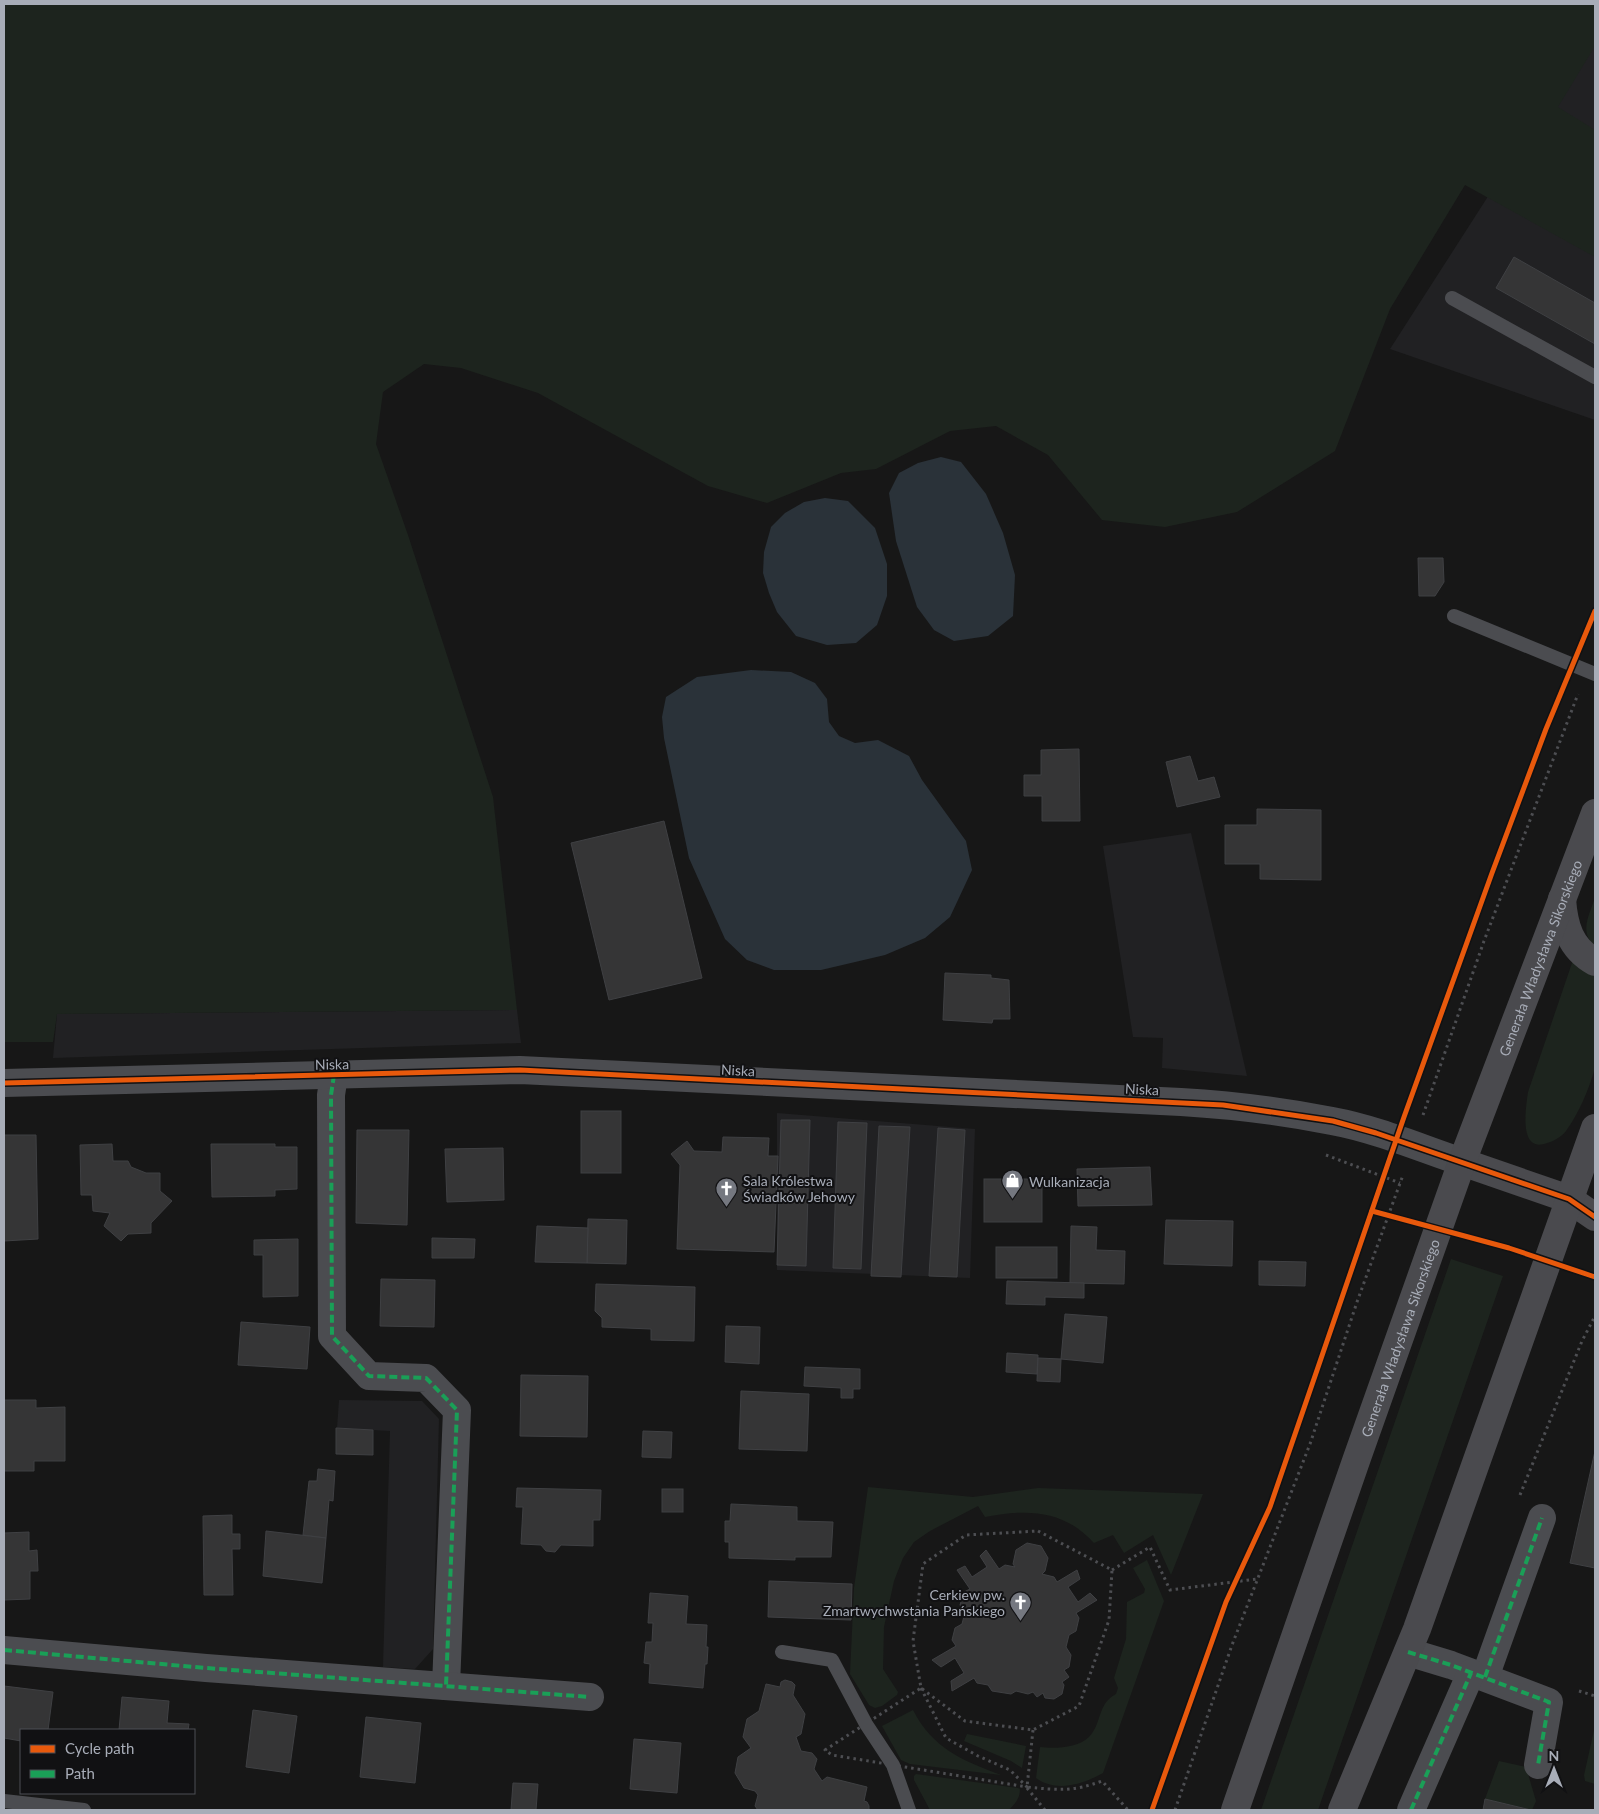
<svg xmlns="http://www.w3.org/2000/svg" width="1599" height="1814" font-family="Lato,sans-serif">
  <rect width="100%" height="100%" fill="#171717"/>
  <!-- built -->
  <g fill="#212123">
    <polygon points="1595,30 1595,420 1390,349"/>
    <polygon points="1191,833 1247,1076 1162,1068 1163,1038 1133,1037 1103,846"/>
    <polygon points="517,1010 521,1043 53,1058 57,1014"/>
    <polygon points="777,1113 975,1129 970,1278 777,1270"/>
    <polygon points="339,1400 422,1401 439,1419 433,1649 415,1669 383,1667 390,1431 337,1428"/>
  </g>
  <!-- green -->
  <g fill="#1d241e">
    <polygon points="4,4 1595,4 1595,46 1558,107 1595,130 1595,257 1465,185 1390,309 1335,451 1237,512 1165,527 1102,520 1048,455 996,426 950,431 876,469 841,473 767,503 708,486 538,393 461,368 424,364 383,392 376,444 408,535 493,797 517,1010 57,1014 53,1042 4,1042"/>
    <path d="M1595,898V947C1579,931 1589,916 1595,898Z"/>
    <path d="M1573,960L1590,974L1595,976C1595,998 1595,1020 1595,1041C1595,1050 1597,1060 1595,1068C1589,1089 1579,1113 1566,1131C1561,1137 1554,1141 1547,1143C1518,1154 1526,1107 1528,1092Z"/>
    <polygon points="1451,1259 1503,1276 1318,1810 1261,1810"/>
    <path d="M868,1487L973,1497L1038,1488L1203,1494L1171,1575L1153,1535L1124,1553L1113,1535L1094,1543C1063,1509 1027,1509 985,1517L978,1506L930,1531L914,1542L903,1558L894,1581L884,1627L883,1669L898,1692L897,1695L882,1706L875,1708L869,1705L850,1674L854,1588Z"/>
    <path d="M1147,1560L1164,1601L1103,1773C1083,1784 1057,1793 1036,1778L1040,1747C1054,1749 1078,1748 1089,1737C1102,1724 1097,1704 1116,1694L1118,1688L1114,1678L1126,1639L1127,1602L1144,1593L1145,1589L1133,1568Z"/>
    <path d="M913,1710C933,1749 962,1760 1001,1775L910,1764L901,1760L882,1726Z"/>
    <polygon points="1595,1726 1595,1784 1585,1781 1584,1775"/>
    <polygon points="967,1734 1026,1746 1022,1768 1011,1761 964,1741"/>
    <polygon points="1499,1761 1526,1767 1536,1801 1532,1810 1485,1799"/>
    <path d="M916,1774L1018,1788L1020,1789C1020,1799 1015,1803 1009,1810H930L914,1780V1776Z"/>
  </g>
  <!-- water -->
  <g fill="#2a3239">
    <polygon points="941,457 961,462 986,494 1003,533 1015,575 1013,616 988,636 954,641 934,630 917,607 896,541 889,493 899,473 918,463"/>
    <polygon points="825,498 848,501 875,528 887,564 887,596 877,625 856,643 827,645 796,636 777,612 769,593 763,573 764,552 771,527 785,513 804,502"/>
    <polygon points="751,670 791,672 815,683 827,699 829,722 839,736 855,743 878,740 909,756 922,780 966,841 972,870 950,917 925,938 885,955 821,970 774,970 747,960 725,939 689,858 664,738 662,717 666,697 697,677"/>
  </g>
  <!-- building -->
  <g fill="#353536" stroke="#3f4043">
    <polygon points="1514,257 1595,303 1595,344 1496,288"/>
    <polygon points="1418,558 1443,558 1444,582 1435,596 1419,596"/>
    <polygon points="1079,749 1080,821 1042,821 1042,796 1024,796 1024,775 1041,775 1041,750"/>
    <polygon points="1190,756 1198,781 1214,777 1220,797 1177,807 1166,762"/>
    <polygon points="1257,809 1321,810 1321,880 1260,879 1260,864 1225,864 1225,825 1257,825"/>
    <polygon points="664,821 702,978 609,1000 571,843"/>
    <polygon points="945,973 991,975 991,978 1009,980 1010,1019 993,1019 992,1023 943,1020"/>
    <rect x="581" y="1111" width="40" height="62"/>
    <polygon points="781,1120 810,1120 806,1266 777,1265"/>
    <polygon points="838,1122 867,1123 861,1269 833,1268"/>
    <polygon points="879,1126 910,1127 901,1277 871,1276"/>
    <polygon points="938,1128 965,1130 957,1277 929,1276"/>
    <polygon points="357,1130 409,1130 407,1225 356,1223"/>
    <polygon points="4,1135 36,1135 38,1239 4,1241"/>
    <polygon points="723,1137 769,1138 768,1156 778,1156 774,1252 677,1249 680,1165 671,1154 687,1141 694,1151 722,1152"/>
    <polygon points="112,1144 113,1161 128,1161 131,1167 146,1173 160,1173 160,1191 172,1201 151,1223 151,1233 128,1234 121,1241 104,1226 110,1213 93,1211 92,1195 81,1195 80,1145"/>
    <polygon points="211,1144 275,1144 275,1147 297,1147 297,1189 275,1190 275,1196 212,1197"/>
    <polygon points="503,1148 504,1200 447,1202 445,1149"/>
    <polygon points="1150,1167 1152,1205 1078,1206 1077,1169"/>
    <rect x="984" y="1179" width="58" height="43"/>
    <polygon points="588,1219 627,1220 626,1264 587,1263"/>
    <polygon points="1166,1220 1233,1221 1232,1266 1164,1264"/>
    <polygon points="537,1226 588,1228 587,1263 535,1262"/>
    <polygon points="1071,1226 1097,1227 1096,1250 1125,1251 1124,1284 1070,1283"/>
    <polygon points="432,1238 475,1239 474,1258 432,1258"/>
    <polygon points="298,1239 298,1296 263,1297 263,1255 254,1255 254,1240"/>
    <rect x="996" y="1247" width="61" height="31"/>
    <polygon points="1259,1261 1306,1262 1305,1286 1259,1285"/>
    <polygon points="381,1279 435,1280 434,1327 380,1326"/>
    <polygon points="1007,1281 1084,1283 1084,1298 1045,1297 1045,1305 1006,1304"/>
    <polygon points="596,1284 695,1287 694,1341 651,1340 651,1329 602,1327 602,1318 595,1311"/>
    <polygon points="1065,1314 1107,1317 1103,1363 1061,1359"/>
    <polygon points="241,1322 310,1327 307,1369 238,1365"/>
    <polygon points="726,1326 760,1327 759,1364 725,1362"/>
    <polygon points="1007,1353 1038,1355 1037,1374 1006,1372"/>
    <polygon points="1038,1358 1061,1359 1060,1382 1037,1381"/>
    <polygon points="805,1367 860,1369 860,1389 853,1389 853,1398 841,1398 841,1388 804,1386"/>
    <polygon points="521,1375 588,1376 587,1437 520,1436"/>
    <polygon points="741,1391 809,1394 807,1451 739,1449"/>
    <polygon points="4,1400 36,1400 36,1408 65,1407 65,1461 34,1461 34,1471 4,1471"/>
    <polygon points="336,1428 373,1430 373,1455 336,1454"/>
    <polygon points="643,1431 672,1432 671,1458 642,1457"/>
    <polygon points="1595,1451 1595,1568 1570,1563"/>
    <polygon points="318,1469 335,1471 333,1501 329,1500 326,1538 303,1535 309,1481 317,1481"/>
    <polygon points="517,1488 601,1490 600,1520 593,1520 593,1546 561,1545 555,1552 546,1551 541,1545 521,1544 523,1507 516,1507"/>
    <rect x="662" y="1489" width="21" height="23"/>
    <polygon points="731,1504 797,1507 797,1521 833,1522 831,1557 795,1557 795,1560 729,1558 729,1542 725,1542 725,1521 730,1521"/>
    <polygon points="232,1515 232,1534 240,1534 240,1549 232,1549 233,1595 204,1595 203,1516"/>
    <polygon points="266,1531 326,1538 322,1583 263,1576"/>
    <polygon points="29,1532 29,1551 37,1550 38,1571 30,1571 30,1599 4,1600 4,1533"/>
    <polygon points="1027,1543 1041,1546 1048,1558 1045,1571 1042,1574 1054,1577 1057,1582 1077,1570 1080,1579 1068,1587 1078,1602 1090,1593 1097,1600 1076,1613 1079,1618 1076,1631 1069,1635 1066,1647 1071,1655 1069,1667 1064,1670 1069,1677 1062,1682 1064,1685 1062,1694 1054,1699 1045,1698 1043,1693 1037,1697 1033,1692 1028,1694 1016,1691 1011,1694 992,1691 988,1685 977,1683 974,1678 952,1691 951,1681 964,1673 955,1658 941,1667 932,1660 956,1646 952,1640 955,1628 962,1624 965,1612 960,1605 964,1592 970,1589 957,1570 965,1566 972,1577 987,1567 980,1556 986,1550 999,1569 1005,1565 1015,1567 1013,1564 1016,1550"/>
    <polygon points="769,1581 852,1584 851,1620 768,1617"/>
    <polygon points="650,1593 688,1596 686,1624 707,1625 706,1647 708,1647 707,1664 705,1664 703,1688 649,1683 650,1664 644,1663 646,1642 652,1642 653,1623 648,1623"/>
    <polygon points="785,1680 792,1682 795,1685 793,1695 805,1714 801,1734 796,1737 801,1751 812,1753 817,1759 814,1769 822,1781 827,1777 867,1787 864,1801 867,1802 869,1806 869,1810 758,1810 755,1806 758,1795 755,1791 744,1788 735,1773 738,1757 751,1748 743,1737 747,1719 759,1711 766,1684 780,1687 781,1682"/>
    <polygon points="4,1686 53,1692 48,1730 21,1730 21,1741 4,1738"/>
    <polygon points="122,1697 169,1701 167,1723 189,1724 188,1730 119,1730"/>
    <polygon points="253,1710 297,1716 289,1773 246,1767"/>
    <polygon points="366,1717 421,1723 415,1783 360,1777"/>
    <polygon points="634,1739 681,1743 677,1793 630,1789"/>
    <polygon points="513,1783 538,1784 536,1810 511,1810"/>
    <polygon points="1485,1799 1531,1810 1483,1810"/>
  </g>
  <g fill="none" stroke-linecap="round" stroke-linejoin="round">
    <!-- path -->
    <g stroke="#4d4e52" stroke-width="3" stroke-dasharray="2.5 4" stroke-linecap="butt">
      <polyline points="1423,1115 1484,941 1578,694"/>
      <polyline points="1326,1155 1400,1183"/>
      <polyline points="1520,1495 1582,1341 1595,1316"/>
      <polygon points="1038,1531 1112,1570 1109,1620 1079,1706 1033,1730 965,1721 921,1688 913,1641 923,1564 966,1535"/>
      <polyline points="1112,1570 1150,1547 1170,1590 1257,1579"/>
      <polygon points="921,1688 946,1738 978,1756 1010,1770 1027,1787 832,1755 825,1750"/>
      <polyline points="1579,1691 1595,1696"/>
      <path d="M1033,1730L1027,1787C1057,1790 1073,1792 1102,1781L1128,1810"/>
      <polyline points="1027,1788 1045,1810"/>
      <polyline points="1175,1810 1232,1645 1310,1444 1357,1302 1403,1175"/>
    </g>
    <!-- lane -->
    <g stroke="#4b4c50" stroke-width="14">
      <polyline points="1452,298 1595,377"/>
      <polyline points="1454,616 1595,674"/>
      <polyline points="782,1652 832,1660 866,1724 893,1765 909,1810"/>
      <polyline points="4,1801 84,1810"/>
    </g>
    <!-- street -->
    <g stroke="#4b4c50" stroke-width="28">
      <polyline points="334,1075 331,1095 332,1336 369,1376 426,1378 457,1410 446,1686"/>
      <path d="M4,1083L520,1070L1181,1102C1231,1105 1282,1111 1332,1121C1376,1129 1420,1148 1462,1162"/>
      <polyline points="4,1650 206,1668 590,1697"/>
      <polyline points="1408,1652 1451,1665 1549,1702 1538,1765"/>
      <polyline points="1485,1677 1542,1518"/>
      <polyline points="1411,1810 1471,1673"/>
    </g>
    <!-- secondary -->
    <g stroke="#4a4a4e" stroke-width="28">
      <path d="M1562,899C1564,926 1570,948 1595,962"/>
      <polyline points="1462,1162 1569,1199 1595,1217"/>
      <path id="s1" d="M1235,1810L1357,1458L1462,1162L1595,813"/>
      <polyline points="1342,1810 1417,1629 1595,1128"/>
    </g>
    <!-- quiet -->
    <g stroke="#1a9f57" stroke-width="4" stroke-dasharray="8 4" stroke-linecap="butt">
      <polyline points="334,1075 331,1095 332,1336 369,1376 426,1378 457,1410 446,1686"/>
      <polyline points="4,1650 206,1668 590,1697"/>
      <polyline points="1408,1652 1451,1665 1549,1702 1538,1765"/>
      <polyline points="1485,1677 1542,1518"/>
      <polyline points="1411,1810 1471,1673"/>
    </g>
    <defs>
      <g id="cycleway">
        <polyline points="4,1083 520,1070 1223,1105 1333,1121 1376,1133 1569,1199 1595,1217"/>
        <polyline points="1372,1211 1509,1248 1595,1277"/>
        <polyline points="1152,1810 1226,1602 1270,1507 1404,1117 1492,873 1546,729 1595,611"/>
      </g>
    </defs>
    <!-- cycleway casing -->
    <use href="#cycleway" stroke="#111113" stroke-width="8"/>
    <!-- cycleway -->
    <use href="#cycleway" stroke="#e8590c" stroke-width="5"/>
  </g>
  <!-- icons -->
  <defs>
    <symbol id="shop-pin" viewBox="-11 -11 22 30"><path d="M0 17L-7.5 6A9.5 9.5 0 1 1 7.5 6Z" fill="#757880" stroke="#111113"/><path d="M-5-2.5h2.3a2.7 3.5 0 0 1 5.4 0H5L5.5 6h-11ZM-1.5-2.5h3a1.5 2.3 0 0 0-3 0Z" fill="#fff"/></symbol>
    <symbol id="church-pin" viewBox="-11 -11 22 30"><path d="M0 17L-7.5 6A9.5 9.5 0 1 1 7.5 6Z" fill="#757880" stroke="#111113"/><path d="M-1.2-6h2.4v3.5h3.3v2.4h-3.3V6h-2.4V-.1h-3.3v-2.4h3.3Z" fill="#fff"/></symbol>
  </defs>
  <g fill-rule="evenodd">
    <use href="#shop-pin" x="1000" y="1168" width="25" height="34"/>
    <use href="#church-pin" x="714" y="1176" width="25" height="34"/>
    <use href="#church-pin" x="1008" y="1590" width="25" height="34"/>
  </g>
  <g text-anchor="middle" dominant-baseline="central" stroke-width="4" stroke-linejoin="round" paint-order="stroke">
    <!-- street labels -->
    <g font-size="14" fill="#a8adb8" stroke="#111113">
      <text stroke="none"><textPath href="#s1" startOffset="905">Generała Władysława Sikorskiego</textPath></text>
      <text transform="translate(332 1064) rotate(-1)">Niska</text>
      <text transform="translate(738 1070) rotate(3)">Niska</text>
      <text transform="translate(1142 1089) rotate(3)">Niska</text>
      <text stroke="none"><textPath href="#s1" startOffset="500">Generała Władysława Sikorskiego</textPath></text>
    </g>
    <!-- poi labels -->
    <g font-size="14" fill="#a8adb8" stroke="#111113" text-anchor="start">
      <text x="743" y="1180">Sala Królestwa<tspan x="743" dy="16">Świadków Jehowy</tspan></text>
      <text x="1029" y="1181">Wulkanizacja</text>
      <text x="1005" y="1594" text-anchor="end">Cerkiew pw.<tspan x="1005" dy="16">Zmartwychwstania Pańskiego</tspan></text>
    </g>
  </g>
  <!-- border -->
  <rect width="1599" height="1814" fill="none" stroke="#a8adb8" stroke-width="10"/>
  <!-- legend -->
  <rect x="20" y="1729" width="175" height="65" fill="#111113" stroke="#4d4f55"/>
  <rect x="30" y="1745" width="25" height="8" fill="#e8590c" stroke="#4d4f55"/>
  <text x="65" y="1754" font-size="15" fill="#a8adb8">Cycle path</text>
  <rect x="30" y="1770" width="25" height="8" fill="#1a9f57" stroke="#4d4f55"/>
  <text x="65" y="1779" font-size="15" fill="#a8adb8">Path</text>
  <!-- north arrow -->
  <g transform="translate(1554 1769)" stroke="#111113" stroke-width="4" paint-order="stroke">
  <path d="M0-4L9 19L0 12L-9 19Z" fill="#a8adb8"/>
  <text y="-8" font-size="14" font-weight="bold" text-anchor="middle" fill="#a8adb8">N</text>
  </g>
</svg>
